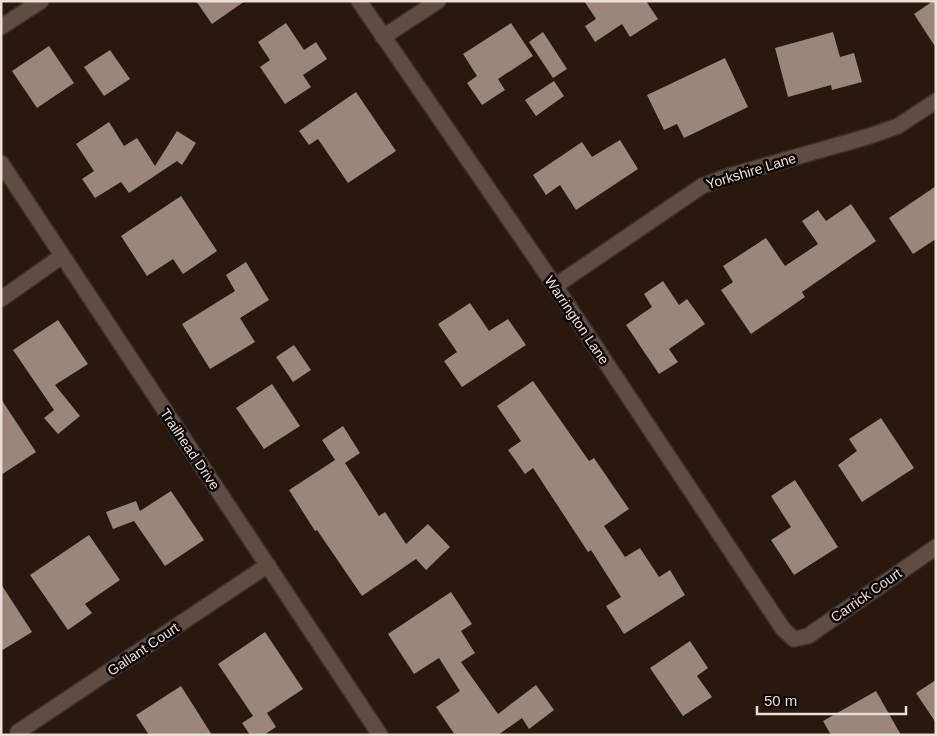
<svg xmlns="http://www.w3.org/2000/svg" width="937" height="736" font-family="Helvetica,sans-serif">
  <rect width="100%" height="100%" fill="#28180d"/>
  <!-- building -->
  <g fill="#9b8679">
    <polygon points="196,1 245,1 212,24"/>
    <polygon points="584,1 646,1 658,19 630,37 622,24 595,42 585,26 596,19"/>
    <polygon points="933,1 936,1 936,48 914,14"/>
    <polygon points="286,23 304,50 316,42 327,59 303,75 311,87 285,104 260,67 270,60 258,42"/>
    <polygon points="511,23 533,56 498,79 505,90 482,105 467,83 477,76 463,54"/>
    <polygon points="543,32 567,69 553,78 529,42"/>
    <polygon points="833,32 840,57 854,53 862,82 832,90 831,85 788,97 775,48"/>
    <polygon points="49,46 74,83 37,108 12,71"/>
    <polygon points="110,50 130,79 104,96 84,67"/>
    <polygon points="725,58 748,107 684,138 677,124 664,130 647,95"/>
    <polygon points="554,81 564,96 536,116 525,100"/>
    <polygon points="356,92 396,151 348,183 318,139 309,145 299,131"/>
    <polygon points="109,122 124,146 137,138 155,166 177,131 196,143 182,165 177,161 129,193 121,182 95,198 82,179 94,171 76,144"/>
    <polygon points="620,140 638,169 576,210 560,185 546,195 533,175 582,142 592,157"/>
    <polygon points="936,186 936,239 913,254 889,218"/>
    <polygon points="181,196 217,251 183,274 173,259 147,276 121,236"/>
    <polygon points="851,204 876,241 802,292 805,297 751,334 721,290 733,282 723,266 766,238 785,266 818,244 802,221 818,210 826,221"/>
    <polygon points="246,262 269,300 240,318 255,342 210,369 182,324 235,291 226,275"/>
    <polygon points="663,281 679,305 687,299 705,324 669,349 678,362 659,374 626,325 652,307 644,294"/>
    <polygon points="470,303 489,331 508,319 526,345 462,387 444,361 457,352 438,324"/>
    <polygon points="58,320 88,364 55,385 80,416 58,434 44,418 54,410 13,350"/>
    <polygon points="294,345 311,370 293,382 276,357"/>
    <polygon points="533,381 589,461 594,458 629,509 604,526 625,557 640,548 659,577 670,570 685,595 624,634 606,606 621,597 591,550 588,552 533,468 525,474 508,450 521,441 497,406"/>
    <polygon points="272,384 300,426 264,449 236,408"/>
    <polygon points="1,399 36,452 1,475"/>
    <polygon points="881,418 914,468 862,502 838,465 857,451 849,439"/>
    <polygon points="343,426 360,453 345,463 379,516 385,512 406,544 428,524 450,547 426,570 416,559 362,596 317,530 315,531 289,490 335,460 322,440"/>
    <polygon points="795,480 838,547 794,575 771,540 791,527 771,496"/>
    <polygon points="171,491 204,540 165,566 134,521 113,529 106,512 136,501 140,511"/>
    <polygon points="89,535 120,580 85,604 92,613 68,630 30,575"/>
    <polygon points="1,584 32,632 1,651"/>
    <polygon points="451,592 472,624 461,631 475,653 461,662 498,714 536,685 554,710 529,729 522,718 498,735 455,735 436,707 460,691 439,658 414,674 388,634"/>
    <polygon points="265,632 303,689 267,713 276,727 264,735 250,735 242,723 253,716 218,664"/>
    <polygon points="690,641 708,668 697,676 712,697 683,716 650,668"/>
    <polygon points="936,680 936,723 916,693"/>
    <polygon points="181,686 212,735 149,735 136,715"/>
    <polygon points="876,691 901,735 831,735 823,721"/>
  </g>
  <g fill="none" stroke-linecap="round" stroke-linejoin="round">
    <defs>
      <g id="minor">
        <polyline points="359,1 555,286 783,629 794,639 808,636 936,547"/>
        <polyline points="1,27 41,1"/>
        <polyline points="383,37 438,1"/>
        <polyline points="1,163 380,735"/>
        <polyline points="555,286 702,186 729,176 870,136 898,126 936,101"/>
        <polyline points="1,299 62,256"/>
        <polyline points="18,732 268,565"/>
      </g>
    </defs>
    <!-- minor casing -->
    <use href="#minor" stroke="#3c302b" stroke-width="18"/>
    <!-- minor -->
    <use href="#minor" stroke="#604d41" stroke-width="15"/>
  </g>
  <g text-anchor="middle" dominant-baseline="central" stroke-width="5" stroke-linejoin="round" paint-order="stroke">
    <!-- street labels -->
    <g font-size="14" fill="#eaded7" stroke="#0b0503">
      <text transform="translate(751 171) rotate(-17)">Yorkshire Lane</text>
      <text transform="translate(577 320) rotate(56)">Warrington Lane</text>
      <text transform="translate(190 449) rotate(56)">Trailhead Drive</text>
      <text transform="translate(866 595) rotate(-35)">Carrick Court</text>
      <text transform="translate(143 649) rotate(-34)">Gallant Court</text>
    </g>
  </g>
  <!-- border -->
  <rect width="937" height="736" fill="none" stroke="#eaded7" stroke-width="5"/>
  <!-- scale -->
  <path d="M757 706v8h149v-8" fill="none" stroke="#eaded7" stroke-width="2.5"/>
  <text x="764" y="706" font-size="15" fill="#eaded7" stroke="#0b0503" stroke-width="4" paint-order="stroke">50 m</text>
</svg>
